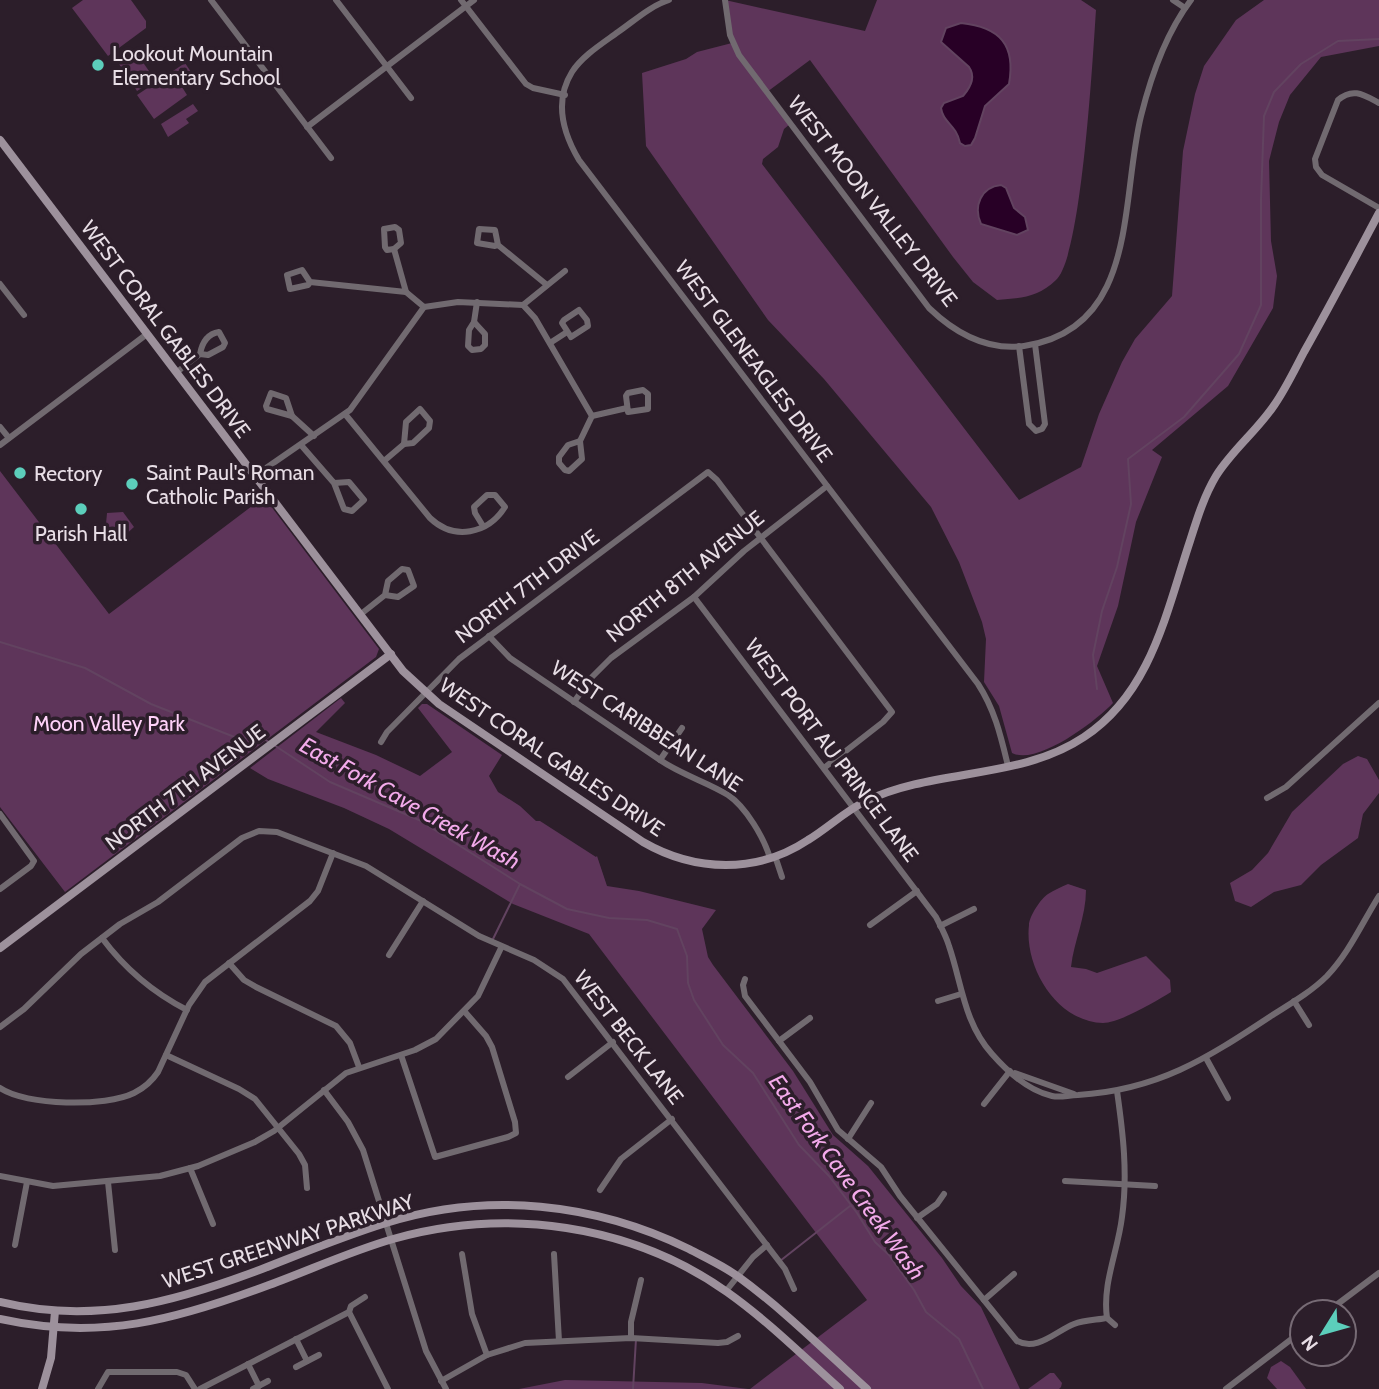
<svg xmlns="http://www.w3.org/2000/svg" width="1379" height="1389" font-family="Cabin,sans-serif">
  <rect width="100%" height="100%" fill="#2c1e2a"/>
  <!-- green -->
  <g fill="#5e355a">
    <polygon points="83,0 131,0 146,21 146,28 108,56 72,8"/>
    <path d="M725,0L865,31L877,0H1081L1096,10C1093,54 1082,257 1056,280C1037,298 1021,298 997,300L973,282L953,257L810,60L767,92L790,124L784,129L778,147L763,159L762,164L1019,500L1081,467L1099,414L1122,362L1135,339L1172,296L1183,151L1195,94L1204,66L1236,20L1264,0H1379V46L1321,57L1290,95L1279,122L1269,161L1271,241L1277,276L1273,308L1228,386L1152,450L1162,457L1136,522L1118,606L1097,666L1113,703C1096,721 1037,766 1012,753L999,706L984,682L986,639L982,622L959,562L931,507L824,379L768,320L646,146L642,73L686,59L697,52L732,43Z"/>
    <polygon points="136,52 155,80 137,91 119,64"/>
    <polygon points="185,63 195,78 182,87 187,95 154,119 137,95"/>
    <polygon points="193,104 198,111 186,119 189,123 168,137 161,124"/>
    <polygon points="0,471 109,614 264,497 379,649 376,657 65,892 0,807"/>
    <polygon points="123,512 134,527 123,537 105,535 107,513"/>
    <polygon points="341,698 345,703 316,732 376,755 420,776 452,752 418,708 422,704 427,704 502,755 489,776 498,792 520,806 536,821 540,821 596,857 597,856 607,886 639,891 716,910 702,929 708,957 713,965 793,1071 833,1135 868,1166 942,1258 961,1286 981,1307 1020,1389 750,1389 867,1300 589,934 513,904 389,829 344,808 268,779 250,768"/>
    <polygon points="1358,756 1367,759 1379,780 1379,793 1363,814 1358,838 1321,865 1301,885 1274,892 1251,907 1235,901 1230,883 1252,870 1268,853 1292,812 1343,764"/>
    <path d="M1068,884L1086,890C1086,917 1074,941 1071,967L1086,969L1097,973L1146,956L1170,980L1171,992C1156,1001 1120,1023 1103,1023C1057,1022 1024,967 1029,925C1029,917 1041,898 1048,894C1054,890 1061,887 1068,884Z"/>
    <polygon points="1281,1361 1290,1367 1306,1389 1277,1389 1267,1378 1271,1367"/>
    <polygon points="1050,1373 1054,1373 1062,1383 1061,1387 1059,1389 1028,1389"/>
    <polygon points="565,1380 702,1383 748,1389 519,1389"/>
  </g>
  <!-- water -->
  <g fill="#280026" stroke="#624360" stroke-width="2">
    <path d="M961,23C1000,27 1016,45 1009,84L985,106L975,138L971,145L965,146L960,143C956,124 943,123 941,108L944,103L963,96C970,88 976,77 969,67L941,42L946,28Z"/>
    <path d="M1001,185L1006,188L1014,208L1025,217L1028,230L1017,235L981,224C973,206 981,187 1001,185Z"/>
  </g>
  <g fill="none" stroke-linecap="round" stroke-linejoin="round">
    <!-- stream -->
    <g stroke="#624360" stroke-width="2">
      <polyline points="0,642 85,668 151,704 237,738 262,738 269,742"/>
      <polyline points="1097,689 1093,655 1102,611 1117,567 1131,504 1128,459 1184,417 1239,354 1261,305 1261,199 1264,116 1274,92 1301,64 1338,41 1379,39"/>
      <polyline points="274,745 330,782 419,820 520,884 567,909 609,918 647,920 677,929 687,956 688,983 694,1000 723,1045 753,1073 799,1145 829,1176 857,1213 875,1242 889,1255 914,1290 926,1312 959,1339 983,1389"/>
      <polyline points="493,939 520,884"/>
      <polyline points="780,1261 850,1206"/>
      <polyline points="633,1389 636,1339"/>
    </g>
    <!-- street -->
    <g stroke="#716a70" stroke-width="6">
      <polyline points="211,0 331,158"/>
      <polyline points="336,0 411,98"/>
      <polyline points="461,0 526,84 533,88 565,95"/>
      <path d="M669,0C650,6 634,21 618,32C603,43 582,56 572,72C554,101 563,133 579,160L978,684C995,710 1001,737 1008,766"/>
      <path d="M725,0L730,35L739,55L929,308C955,333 986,351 1024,346C1139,329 1120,201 1141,116C1151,76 1166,33 1191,0"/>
      <polyline points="1173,0 1185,8"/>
      <path d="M1379,103C1364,95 1353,87 1338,100L1315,159L1316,167L1322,175L1379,208"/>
      <polyline points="307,127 474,0"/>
      <polygon points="395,227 399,230 401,243 394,249 387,250 385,247 384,229"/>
      <polyline points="498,245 495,230 479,229 477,243 495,246 498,245 547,285"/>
      <polyline points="394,249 406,292"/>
      <polyline points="310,282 302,270 287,275 290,289 308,285 310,282 406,292 424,307"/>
      <polyline points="0,284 24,315"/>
      <polyline points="523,305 535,318 592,416 580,441"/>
      <polygon points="579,310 587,320 588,326 571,337 562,323 564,320"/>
      <polygon points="474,322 485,334 485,345 481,349 472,350 468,346 469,330"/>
      <polyline points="474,322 477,302"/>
      <polyline points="550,343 567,332"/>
      <polyline points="1019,346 1029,424 1036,431 1042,429 1045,424 1035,344"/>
      <path d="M177,372L200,354C202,343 207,334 219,332L225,343L223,347L208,355L200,354"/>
      <polygon points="643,390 648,394 648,409 628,412 626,396 628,393"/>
      <polygon points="271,393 286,398 292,416 267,409 266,406"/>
      <polygon points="420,409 430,421 429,428 413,443 404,444 406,422"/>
      <path d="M345,414L430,518C454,541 488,534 505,507L495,495H487L474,507L475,513L483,526"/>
      <polyline points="292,416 314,436"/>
      <polyline points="592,416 627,408"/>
      <polyline points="0,427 9,438"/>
      <polygon points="580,441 582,459 569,471 565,470 559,463 559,457 568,445"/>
      <polyline points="0,445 147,334"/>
      <polyline points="301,445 334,483 344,509 352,511 364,500 349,482 334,483"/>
      <polyline points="384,461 404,444"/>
      <polyline points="256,475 350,410 424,307 458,302 523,305 565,271"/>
      <path d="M694,597L936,917C941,927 946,936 949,946C962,984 964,1023 992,1054C1007,1071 1029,1091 1052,1096C1061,1098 1068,1095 1078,1095C1158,1090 1206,1059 1271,1016C1290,1004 1311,992 1327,976C1349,953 1362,923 1379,896"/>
      <polyline points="361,614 385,595 388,581 402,569 408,570 414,586 398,597 385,595"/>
      <path d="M489,636L510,658L660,760C682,775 707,782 728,795C746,807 764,838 770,858"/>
      <polyline points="574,702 591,678 611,658 694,597 744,551 827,486"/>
      <polyline points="381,742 387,732 459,659 708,472 717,480 892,712 883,722 824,768"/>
      <polyline points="660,760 682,728"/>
      <polyline points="1267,798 1286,787 1379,703"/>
      <polyline points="0,814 34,861 31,866 0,889"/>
      <polyline points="775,856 782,877"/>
      <polyline points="870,925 917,891"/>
      <polyline points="940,926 974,909"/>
      <path d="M102,938C125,969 152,992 187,1010"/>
      <polyline points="389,955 423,901"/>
      <polyline points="229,963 244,980 256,987 336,1026 350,1043 359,1067"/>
      <path d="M745,979L743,985L745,996L810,1082L838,1130L881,1167L900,1196L1017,1341C1037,1352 1056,1331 1074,1324C1084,1320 1096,1320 1107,1318"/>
      <polyline points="938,1001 961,994"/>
      <polyline points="1294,1001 1309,1025"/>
      <polyline points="0,1027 24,1009 81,954 120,924 158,902 242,838 259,831 277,832 366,866 479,936 534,960 563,979 785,1269 794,1289"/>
      <polyline points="779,1041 810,1018"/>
      <polyline points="166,1055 239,1089 255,1099 299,1154 305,1165 307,1188"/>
      <polyline points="401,1055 435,1157 508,1137 516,1133 515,1122 492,1047 486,1036 465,1012"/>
      <polyline points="1206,1058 1228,1098"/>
      <polyline points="1015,1073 1074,1094"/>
      <polyline points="568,1077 613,1042"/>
      <path d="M0,1088C26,1106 106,1107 134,1093C144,1088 152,1081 158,1072L189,1005L205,982L310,901L318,891L333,853"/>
      <polyline points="324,1090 348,1122 363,1150 426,1351 446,1389"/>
      <polyline points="984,1104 1010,1071"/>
      <polyline points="848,1139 871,1103"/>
      <polyline points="190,1168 213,1224"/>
      <polyline points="0,1176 53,1186 160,1176 198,1166 255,1142 274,1131 346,1073 415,1050 436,1039 478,996 501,948"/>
      <polyline points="1065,1181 1155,1186"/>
      <polyline points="108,1182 115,1250"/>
      <polyline points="600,1190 621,1159 672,1119"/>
      <polyline points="917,1218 937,1204 944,1194"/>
      <polyline points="15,1245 27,1182"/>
      <polyline points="462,1254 472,1314 487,1355"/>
      <polyline points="554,1254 559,1341"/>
      <polyline points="726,1291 753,1257 767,1245"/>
      <polyline points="984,1300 1014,1274"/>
      <polyline points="349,1312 388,1389"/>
      <polyline points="1327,1312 1379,1273"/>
      <path d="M1115,1325L1107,1318C1102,1284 1118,1251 1122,1217C1128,1174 1123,1133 1117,1091"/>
      <polyline points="631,1338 631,1322 641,1280"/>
      <polyline points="296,1339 307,1361"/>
      <polyline points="248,1364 259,1386"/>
      <polyline points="296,1367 319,1355"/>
      <polyline points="441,1381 487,1355 525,1343 631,1338 718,1343 727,1342 738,1336"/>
      <polyline points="98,1389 108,1372 177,1372 186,1375 195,1389"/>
      <polyline points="200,1389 349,1312 351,1306 365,1297"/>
      <polyline points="253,1389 268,1381"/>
      <polyline points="1226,1389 1302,1331"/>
    </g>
    <!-- secondary -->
    <g stroke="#9d919c" stroke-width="8">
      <path d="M0,140L403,671L439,704L643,842C695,872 757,874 808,840C828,828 845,811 866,801C935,768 1020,780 1084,737C1151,693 1166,613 1190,541C1197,519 1204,496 1216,476C1233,449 1258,430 1275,404C1286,388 1295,369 1304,352C1330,306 1354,260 1379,213"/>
      <polyline points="0,948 391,654"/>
      <path d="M0,1302C94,1325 175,1302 262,1269C303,1253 344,1236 386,1223C488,1191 595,1203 689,1249C706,1258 724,1266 740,1278C785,1311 825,1351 867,1389"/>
      <path d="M0,1319C100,1341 176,1320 269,1285C310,1270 351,1251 393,1239C506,1207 631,1224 727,1292C768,1321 803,1356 840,1389"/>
      <polyline points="42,1389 51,1358 55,1311"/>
    </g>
  </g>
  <!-- markers -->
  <g fill="#5ccebb" stroke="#2c1e2a" stroke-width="2.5">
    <circle cx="98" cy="65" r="7"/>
    <circle cx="20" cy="473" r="7"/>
    <circle cx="132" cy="484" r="7"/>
    <circle cx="81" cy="509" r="7"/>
  </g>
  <g text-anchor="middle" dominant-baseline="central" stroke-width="7" stroke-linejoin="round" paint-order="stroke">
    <!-- poi labels -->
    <g font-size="21" fill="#e8dee6" stroke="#2c1e2a" text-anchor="start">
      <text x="112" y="53">Lookout Mountain<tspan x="112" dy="24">Elementary School</tspan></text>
      <text x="146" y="472">Saint Paul's Roman<tspan x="146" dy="24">Catholic Parish</tspan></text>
      <text x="34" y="473">Rectory</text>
      <text x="81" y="533" text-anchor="middle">Parish Hall</text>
    </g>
    <!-- street labels -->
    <g font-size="21" fill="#e8dee6" stroke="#2c1e2a">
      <text transform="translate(873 201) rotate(52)">WEST MOON VALLEY DRIVE</text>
      <text transform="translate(166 329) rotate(53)">WEST CORAL GABLES DRIVE</text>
      <text transform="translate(754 361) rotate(53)">WEST GLENEAGLES DRIVE</text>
      <text transform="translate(685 576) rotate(-39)">NORTH 8TH AVENUE</text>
      <text transform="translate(527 586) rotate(-37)">NORTH 7TH DRIVE</text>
      <text transform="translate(647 726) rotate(33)">WEST CARIBBEAN LANE</text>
      <text transform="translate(832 750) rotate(53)">WEST PORT AU PRINCE LANE</text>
      <text transform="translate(552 757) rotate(34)">WEST CORAL GABLES DRIVE</text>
      <text transform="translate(185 787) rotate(-37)">NORTH 7TH AVENUE</text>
      <text transform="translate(629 1037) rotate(52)">WEST BECK LANE</text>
      <text transform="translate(288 1241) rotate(-18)">WEST GREENWAY PARKWAY</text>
    </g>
    <!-- park labels -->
    <g font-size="21" fill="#ffd2f9" stroke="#2c1e2a">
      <text x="109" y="723">Moon Valley Park</text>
    </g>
    <!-- water labels -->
    <g font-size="23" font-style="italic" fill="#f3aaeb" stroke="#2c1e2a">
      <text transform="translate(410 803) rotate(29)">East Fork Cave Creek Wash</text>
      <text transform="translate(847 1177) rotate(54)">East Fork Cave Creek Wash</text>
    </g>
  </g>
  <!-- north arrow -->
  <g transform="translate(1323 1333) rotate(233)"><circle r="33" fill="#2c1e2a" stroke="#776b75" stroke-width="2"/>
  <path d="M0-5L12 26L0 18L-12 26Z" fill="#5ccebb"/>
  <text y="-10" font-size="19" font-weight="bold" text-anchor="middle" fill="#e8dee6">N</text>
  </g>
</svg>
